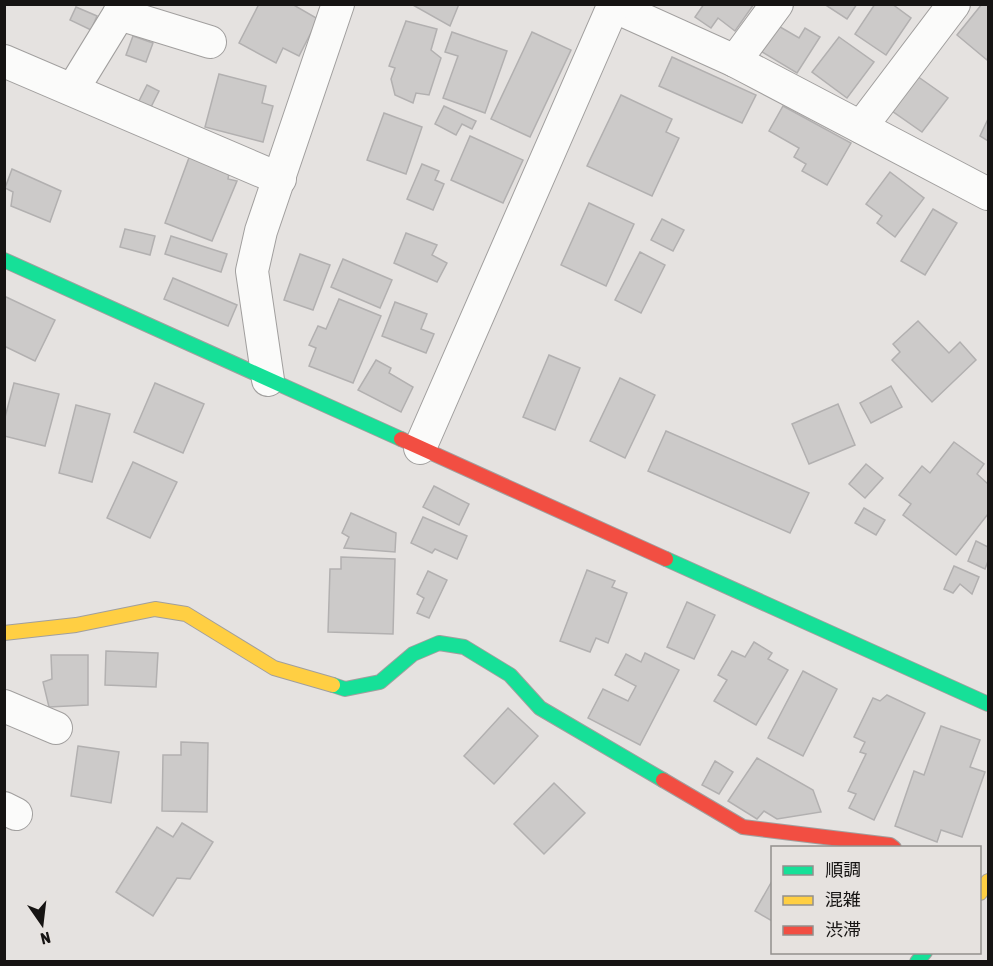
<svg xmlns="http://www.w3.org/2000/svg" width="993" height="966" font-family="'Asap Condensed','Noto Sans JP',sans-serif">
  <rect width="100%" height="100%" fill="#e5e2e0"/>
  <!-- building -->
  <g fill="#cccac9" stroke="#b2b0b0" stroke-width="1.5">
    <polygon points="259,4 292,4 318,19 299,56 283,48 276,63 239,43"/>
    <polygon points="411,4 459,4 450,26"/>
    <polygon points="704,4 754,4 735,31 718,18 711,28 695,17"/>
    <polygon points="824,4 857,4 847,19"/>
    <polygon points="875,4 892,4 911,18 886,55 855,34"/>
    <polygon points="982,4 988,4 988,57 987,60 957,35"/>
    <polygon points="76,7 97,16 91,30 70,20"/>
    <polygon points="406,21 437,29 431,50 441,58 429,95 416,93 413,103 395,95 391,79 395,68 389,66"/>
    <polygon points="775,24 799,38 805,28 820,37 797,73 759,50"/>
    <polygon points="452,32 507,51 485,113 443,98 458,56 445,52"/>
    <polygon points="532,32 571,50 530,137 491,119"/>
    <polygon points="133,36 153,43 146,62 126,55"/>
    <polygon points="839,37 874,62 847,98 812,72"/>
    <polygon points="672,57 756,95 742,123 659,86"/>
    <polygon points="219,74 266,86 262,103 273,106 263,142 205,127"/>
    <polygon points="917,76 948,98 922,132 892,111"/>
    <polygon points="147,85 159,91 150,109 138,103"/>
    <polygon points="621,95 672,119 666,132 679,138 652,196 587,166"/>
    <polygon points="444,106 476,121 472,129 462,124 456,135 435,124"/>
    <polygon points="783,106 851,143 827,185 802,171 806,164 794,157 799,148 769,131"/>
    <polygon points="384,113 422,127 406,174 367,160"/>
    <polygon points="988,119 988,141 980,136"/>
    <polygon points="470,136 523,160 503,203 451,180"/>
    <polygon points="190,155 230,167 228,179 237,181 212,241 165,223"/>
    <polygon points="422,164 439,171 435,180 444,184 433,210 407,199"/>
    <polygon points="12,169 61,191 50,222 11,206 13,192 5,188"/>
    <polygon points="890,172 924,198 895,237 877,223 882,216 866,204"/>
    <polygon points="589,203 634,224 606,286 561,265"/>
    <polygon points="933,209 957,223 925,275 901,261"/>
    <polygon points="662,219 684,230 673,251 651,240"/>
    <polygon points="125,229 155,236 150,255 120,247"/>
    <polygon points="406,233 437,245 432,255 447,263 437,282 394,263"/>
    <polygon points="171,236 227,254 221,272 165,254"/>
    <polygon points="640,252 665,265 641,313 615,300"/>
    <polygon points="300,254 330,265 313,310 284,300"/>
    <polygon points="343,259 392,280 380,308 331,287"/>
    <polygon points="173,278 237,305 228,326 164,299"/>
    <polygon points="4,296 55,320 35,361 4,346"/>
    <polygon points="339,299 381,316 353,383 309,366 316,348 309,345 318,326 326,329"/>
    <polygon points="395,302 427,314 421,329 434,334 426,353 382,336"/>
    <polygon points="918,321 949,353 960,342 976,360 932,402 892,360 900,352 893,344"/>
    <polygon points="549,355 580,368 555,430 523,417"/>
    <polygon points="376,360 391,368 389,373 413,387 401,412 358,390"/>
    <polygon points="620,378 655,395 625,458 590,441"/>
    <polygon points="14,383 59,394 45,446 4,436 4,421"/>
    <polygon points="155,383 204,404 183,453 134,432"/>
    <polygon points="891,386 902,407 871,423 860,403"/>
    <polygon points="838,404 855,445 809,464 792,424"/>
    <polygon points="76,405 110,414 92,482 59,473"/>
    <polygon points="666,431 809,493 790,533 648,471"/>
    <polygon points="954,442 984,464 977,474 988,484 988,514 956,555 903,515 911,504 899,495 922,466 930,473"/>
    <polygon points="133,462 177,482 150,538 107,518"/>
    <polygon points="866,464 883,478 865,498 849,484"/>
    <polygon points="434,486 469,504 459,525 423,507"/>
    <polygon points="864,508 885,520 876,535 855,523"/>
    <polygon points="351,513 396,533 395,552 344,548 349,537 342,533"/>
    <polygon points="423,517 467,536 457,559 435,549 432,553 411,543"/>
    <polygon points="976,541 988,547 988,561 985,569 968,561"/>
    <polygon points="341,557 395,559 393,634 328,632 330,569 341,569"/>
    <polygon points="954,566 979,577 972,594 960,584 953,593 944,589"/>
    <polygon points="587,570 615,581 612,587 627,593 608,643 596,638 590,652 560,641"/>
    <polygon points="428,571 447,580 429,618 417,613 424,598 417,594"/>
    <polygon points="687,602 715,615 694,659 667,647"/>
    <polygon points="754,642 772,653 768,659 788,670 756,725 714,701 727,680 718,675 732,651 745,657"/>
    <polygon points="106,651 158,653 156,687 105,685"/>
    <polygon points="645,653 679,670 640,745 588,718 603,689 628,701 636,686 615,675 626,654 641,662"/>
    <polygon points="51,655 88,655 88,705 49,707 43,682 52,679"/>
    <polygon points="803,671 837,689 803,756 768,738"/>
    <polygon points="887,695 925,713 874,820 849,808 856,794 848,791 866,754 860,752 865,742 854,737 873,698 880,701"/>
    <polygon points="508,708 538,736 494,784 464,756"/>
    <polygon points="941,726 980,740 970,767 985,772 962,837 941,830 937,842 895,826 914,771 924,775"/>
    <polygon points="181,742 208,743 207,812 162,811 163,755 181,755"/>
    <polygon points="78,746 119,752 111,803 71,796"/>
    <polygon points="757,758 813,790 821,812 777,819 764,811 757,819 728,801"/>
    <polygon points="715,761 733,772 719,794 702,785"/>
    <polygon points="554,783 585,813 544,854 514,824"/>
    <polygon points="182,823 213,842 190,879 177,878 153,916 116,892 157,827 173,837"/>
    <polygon points="772,881 772,921 755,911"/>
  </g>
  <g fill="none" stroke-linecap="round" stroke-linejoin="round">
    <defs>
      <g id="street">
        <polyline points="613,6 735,61 988,194"/>
        <polyline points="119,14 210,42"/>
        <polyline points="4,61 280,179"/>
        <polyline points="735,61 777,4"/>
        <polyline points="73,89 119,14 123,4"/>
        <polyline points="861,127 954,4"/>
        <polyline points="268,380 252,271 261,231 338,4"/>
        <polyline points="420,448 614,4"/>
        <polyline points="4,706 56,728"/>
        <polyline points="4,808 16,814"/>
      </g>
      <g id="fast">
        <polyline points="4,260 401,439"/>
        <polyline points="666,559 988,704"/>
        <polyline points="333,685 345,689 380,682 413,654 439,643 464,647 510,675 540,708 663,780"/>
        <polyline points="917,962 925,952"/>
      </g>
      <g id="slow">
        <polyline points="4,633 76,625 155,609 186,614 274,668 333,685"/>
        <polyline points="980,893 988,881"/>
      </g>
      <g id="jam">
        <polyline points="401,439 666,559"/>
        <polyline points="663,780 743,827 890,845 894,848"/>
      </g>
    </defs>
    <!-- street casing -->
    <use href="#street" stroke="#a19f9e" stroke-width="34"/>
    <!-- fast casing -->
    <use href="#fast" stroke="#a19f9e" stroke-width="16"/>
    <!-- slow casing -->
    <use href="#slow" stroke="#a19f9e" stroke-width="16"/>
    <!-- jam casing -->
    <use href="#jam" stroke="#a19f9e" stroke-width="16"/>
    <!-- street -->
    <use href="#street" stroke="#fbfbfa" stroke-width="32"/>
    <!-- fast -->
    <use href="#fast" stroke="#16e098" stroke-width="14"/>
    <!-- slow -->
    <use href="#slow" stroke="#ffcf43" stroke-width="14"/>
    <!-- jam -->
    <use href="#jam" stroke="#f24e42" stroke-width="14"/>
  </g>
  <!-- border -->
  <rect width="993" height="966" fill="none" stroke="#161413" stroke-width="12"/>
  <!-- legend -->
  <rect x="771" y="846" width="210" height="108" fill="#e6e2df" stroke="#93908d" stroke-width="1.5"/>
  <rect x="783" y="866" width="30" height="9" fill="#16e098" stroke="#93908d" stroke-width="1.5"/>
  <text x="825" y="876" font-size="18" fill="#161413">順調</text>
  <rect x="783" y="896" width="30" height="9" fill="#ffcf43" stroke="#93908d" stroke-width="1.5"/>
  <text x="825" y="906" font-size="18" fill="#161413">混雑</text>
  <rect x="783" y="926" width="30" height="9" fill="#f24e42" stroke="#93908d" stroke-width="1.5"/>
  <text x="825" y="936" font-size="18" fill="#161413">渋滞</text>
  <!-- north arrow -->
  <g transform="translate(42 924) rotate(166)" stroke="#e6e2df" stroke-width="4.5" paint-order="stroke">
  <path d="M0-4.5L10 22L0 15L-10 22Z" fill="#161413"/>
  <text y="-9" font-size="16" font-weight="bold" text-anchor="middle" fill="#161413">N</text>
  </g>
</svg>
